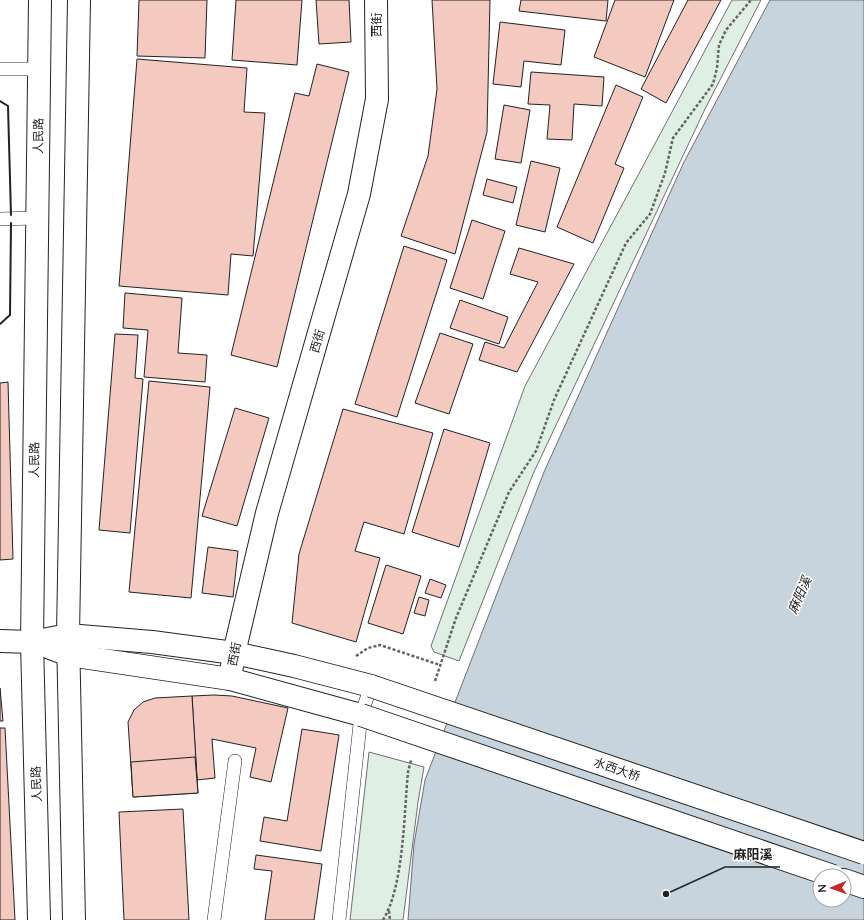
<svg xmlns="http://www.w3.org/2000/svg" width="864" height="920" font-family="Lato,'Noto Sans SC',sans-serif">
  <rect width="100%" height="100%" fill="#fff"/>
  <!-- green -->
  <g fill="#e0efe3" stroke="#6f6f6f">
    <polygon points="732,0 761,0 705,109 533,474 459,661 434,652 431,646 525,386"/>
    <polygon points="369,752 424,767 418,802 403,920 350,920"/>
  </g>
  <!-- water -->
  <path fill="#c7d3dd" stroke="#6f6f6f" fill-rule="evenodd" d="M770,0H864V920H408L414,844L425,780L544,472L684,162ZM820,876H844V900H820Z"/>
  <!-- building -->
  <g fill="#f3c9c0" stroke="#222">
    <polygon points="139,0 207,0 205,58 137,56"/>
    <polygon points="236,0 302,0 297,65 232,60"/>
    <polygon points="316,0 349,0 351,42 319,44"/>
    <polygon points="432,0 490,0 487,132 455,254 401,236 428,156 437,89"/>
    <polygon points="521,0 608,0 606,21 519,11"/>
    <polygon points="615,0 674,0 645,77 594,57"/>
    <polygon points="688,0 721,0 666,103 641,89"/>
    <polygon points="500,22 565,30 561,65 524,61 521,87 493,84"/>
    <polygon points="137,59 247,68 244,112 265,113 253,256 231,254 228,295 119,286"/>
    <polygon points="317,64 349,72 277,367 231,355 295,93 309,96"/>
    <polygon points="531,72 604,77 602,106 574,104 572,140 547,139 550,105 528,104"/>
    <polygon points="616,85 643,97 615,164 624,168 593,243 557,227"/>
    <polygon points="504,105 530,110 521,163 495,159"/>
    <polygon points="531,161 560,168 545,232 516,225"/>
    <polygon points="487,179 517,187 513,203 483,195"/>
    <polygon points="472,220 505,231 483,299 450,288"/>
    <polygon points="404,246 447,260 397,417 355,404"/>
    <polygon points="519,248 574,264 517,372 479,360 485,342 504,348 538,282 510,274"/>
    <polygon points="125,293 182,298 178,353 207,355 205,382 144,377 148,330 123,328"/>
    <polygon points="460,300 508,317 499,344 450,328"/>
    <polygon points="440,333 473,344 449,414 415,403"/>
    <polygon points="115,334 138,335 135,378 143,379 130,533 99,530"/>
    <polygon points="149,381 210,387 191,598 129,592"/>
    <polygon points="8,382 13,559 0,560 0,383"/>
    <polygon points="235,408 269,418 237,526 202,516"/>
    <polygon points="343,409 433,433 404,534 364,522 355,551 380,558 356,642 292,623 299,554"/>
    <polygon points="444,429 490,443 459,547 412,532"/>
    <polygon points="208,547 238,551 233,597 202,593"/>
    <polygon points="386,565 421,576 403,634 368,623"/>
    <polygon points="430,579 446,585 441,598 425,593"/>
    <polygon points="419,597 429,600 425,616 414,613"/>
    <polygon points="0,688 3,721 0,721"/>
    <polygon points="214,695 232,696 288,708 271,782 250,777 256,748 212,739 215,778 197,780 192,696"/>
    <polygon points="192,696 198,793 133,797 128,722 134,710 143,702 155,698"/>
    <polygon points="0,728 5,728 15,920 0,920"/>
    <polygon points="302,729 339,735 321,851 260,841 264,817 287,821"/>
    <polygon points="195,757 198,793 133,797 131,762"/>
    <polygon points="183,809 189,920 124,920 119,812"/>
    <polygon points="256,855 322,864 314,920 265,920 272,871 254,869"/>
  </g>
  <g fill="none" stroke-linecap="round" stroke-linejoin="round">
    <defs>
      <g id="lane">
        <polyline points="0,69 39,69"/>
        <polyline points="0,219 36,218"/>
        <polyline points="214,920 235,761"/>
        <polyline points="339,920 361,715 371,686"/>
      </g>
      <g id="street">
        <polyline points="0,641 32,642"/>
        <polyline points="230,679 234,653 267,513 359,194 377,99 376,0"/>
      </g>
      <g id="secondary">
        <polyline points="32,642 68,635 152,642 234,653 294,666 371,686"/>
        <polyline points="50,648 69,655 230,679 361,715"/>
        <polyline points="844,880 864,887"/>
      </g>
      <g id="highway">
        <polyline points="39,920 32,642 40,0"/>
        <polyline points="74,920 68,635 79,0"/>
      </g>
    </defs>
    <!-- lane casing -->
    <use href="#lane" stroke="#222" stroke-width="14"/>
    <!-- street casing -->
    <use href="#street" stroke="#222" stroke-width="24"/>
    <!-- secondary casing -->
    <use href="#secondary" stroke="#222" stroke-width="24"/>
    <!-- highway casing -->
    <use href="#highway" stroke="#222" stroke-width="24"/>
    <!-- path -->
    <g stroke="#646464" stroke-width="2.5" stroke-dasharray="3 2" stroke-linecap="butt">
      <polyline points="356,656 368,648 380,645 440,665"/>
      <polyline points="435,681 456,618 509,492 536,451 554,400 626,243 650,214 665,173 673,138 713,84 717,68 719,45 726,30 751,0"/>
      <polyline points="389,911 390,920"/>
      <path d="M383,920C404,886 404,813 408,772L411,760"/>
    </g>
    <!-- lane -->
    <use href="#lane" stroke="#fff" stroke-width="13"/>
    <!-- street -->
    <use href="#street" stroke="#fff" stroke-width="22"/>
    <!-- secondary -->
    <use href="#secondary" stroke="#fff" stroke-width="22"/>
    <!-- highway -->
    <use href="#highway" stroke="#fff" stroke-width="22"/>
    <defs>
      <g id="secondary-bridge">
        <polyline points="371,686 864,853"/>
        <polyline points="361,715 833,876"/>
      </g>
    </defs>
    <!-- secondary-bridge casing -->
    <use href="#secondary-bridge" stroke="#222" stroke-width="24" stroke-linecap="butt"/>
    <!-- secondary-bridge -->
    <use href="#secondary-bridge" stroke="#fff" stroke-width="22"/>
    <!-- wall -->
    <g stroke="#222" stroke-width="2">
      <polyline points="0,101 8,106 11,215"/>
      <polyline points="0,324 10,315 11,223"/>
    </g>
  </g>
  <g text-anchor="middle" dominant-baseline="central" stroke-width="3" stroke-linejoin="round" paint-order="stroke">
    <!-- street labels -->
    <g font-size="12" fill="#222" stroke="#fff">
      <text transform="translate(376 25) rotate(-90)">西街</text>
      <text transform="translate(38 136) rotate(-89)">人民路</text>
      <text transform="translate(317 341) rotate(-74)">西街</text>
      <text transform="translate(34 460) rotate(-89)">人民路</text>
      <text transform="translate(234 654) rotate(-79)">西街</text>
      <text transform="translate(617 769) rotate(19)">水西大桥</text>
      <text transform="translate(36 784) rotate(-92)">人民路</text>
    </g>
    <!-- water labels -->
    <g font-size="13" font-style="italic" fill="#222" stroke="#fff">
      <text transform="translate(799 595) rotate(-66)">麻阳溪</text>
    </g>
  </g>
  <!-- callouts -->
  <path fill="none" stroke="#222" stroke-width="1.5" d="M666 894L725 867H780"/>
  <circle fill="#222" stroke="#fff" stroke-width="1.5" cx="666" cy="894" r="4"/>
  <g font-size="13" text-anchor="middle" font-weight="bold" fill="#222" stroke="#fff" stroke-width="3" stroke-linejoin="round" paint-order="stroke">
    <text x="753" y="859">麻阳溪</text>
  </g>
  <!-- north arrow -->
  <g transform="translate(832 888) rotate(268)"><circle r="19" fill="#ffffff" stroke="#a7a7a7"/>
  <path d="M0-3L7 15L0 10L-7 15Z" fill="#c62828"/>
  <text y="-6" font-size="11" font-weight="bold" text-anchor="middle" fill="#222222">N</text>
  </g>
</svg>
